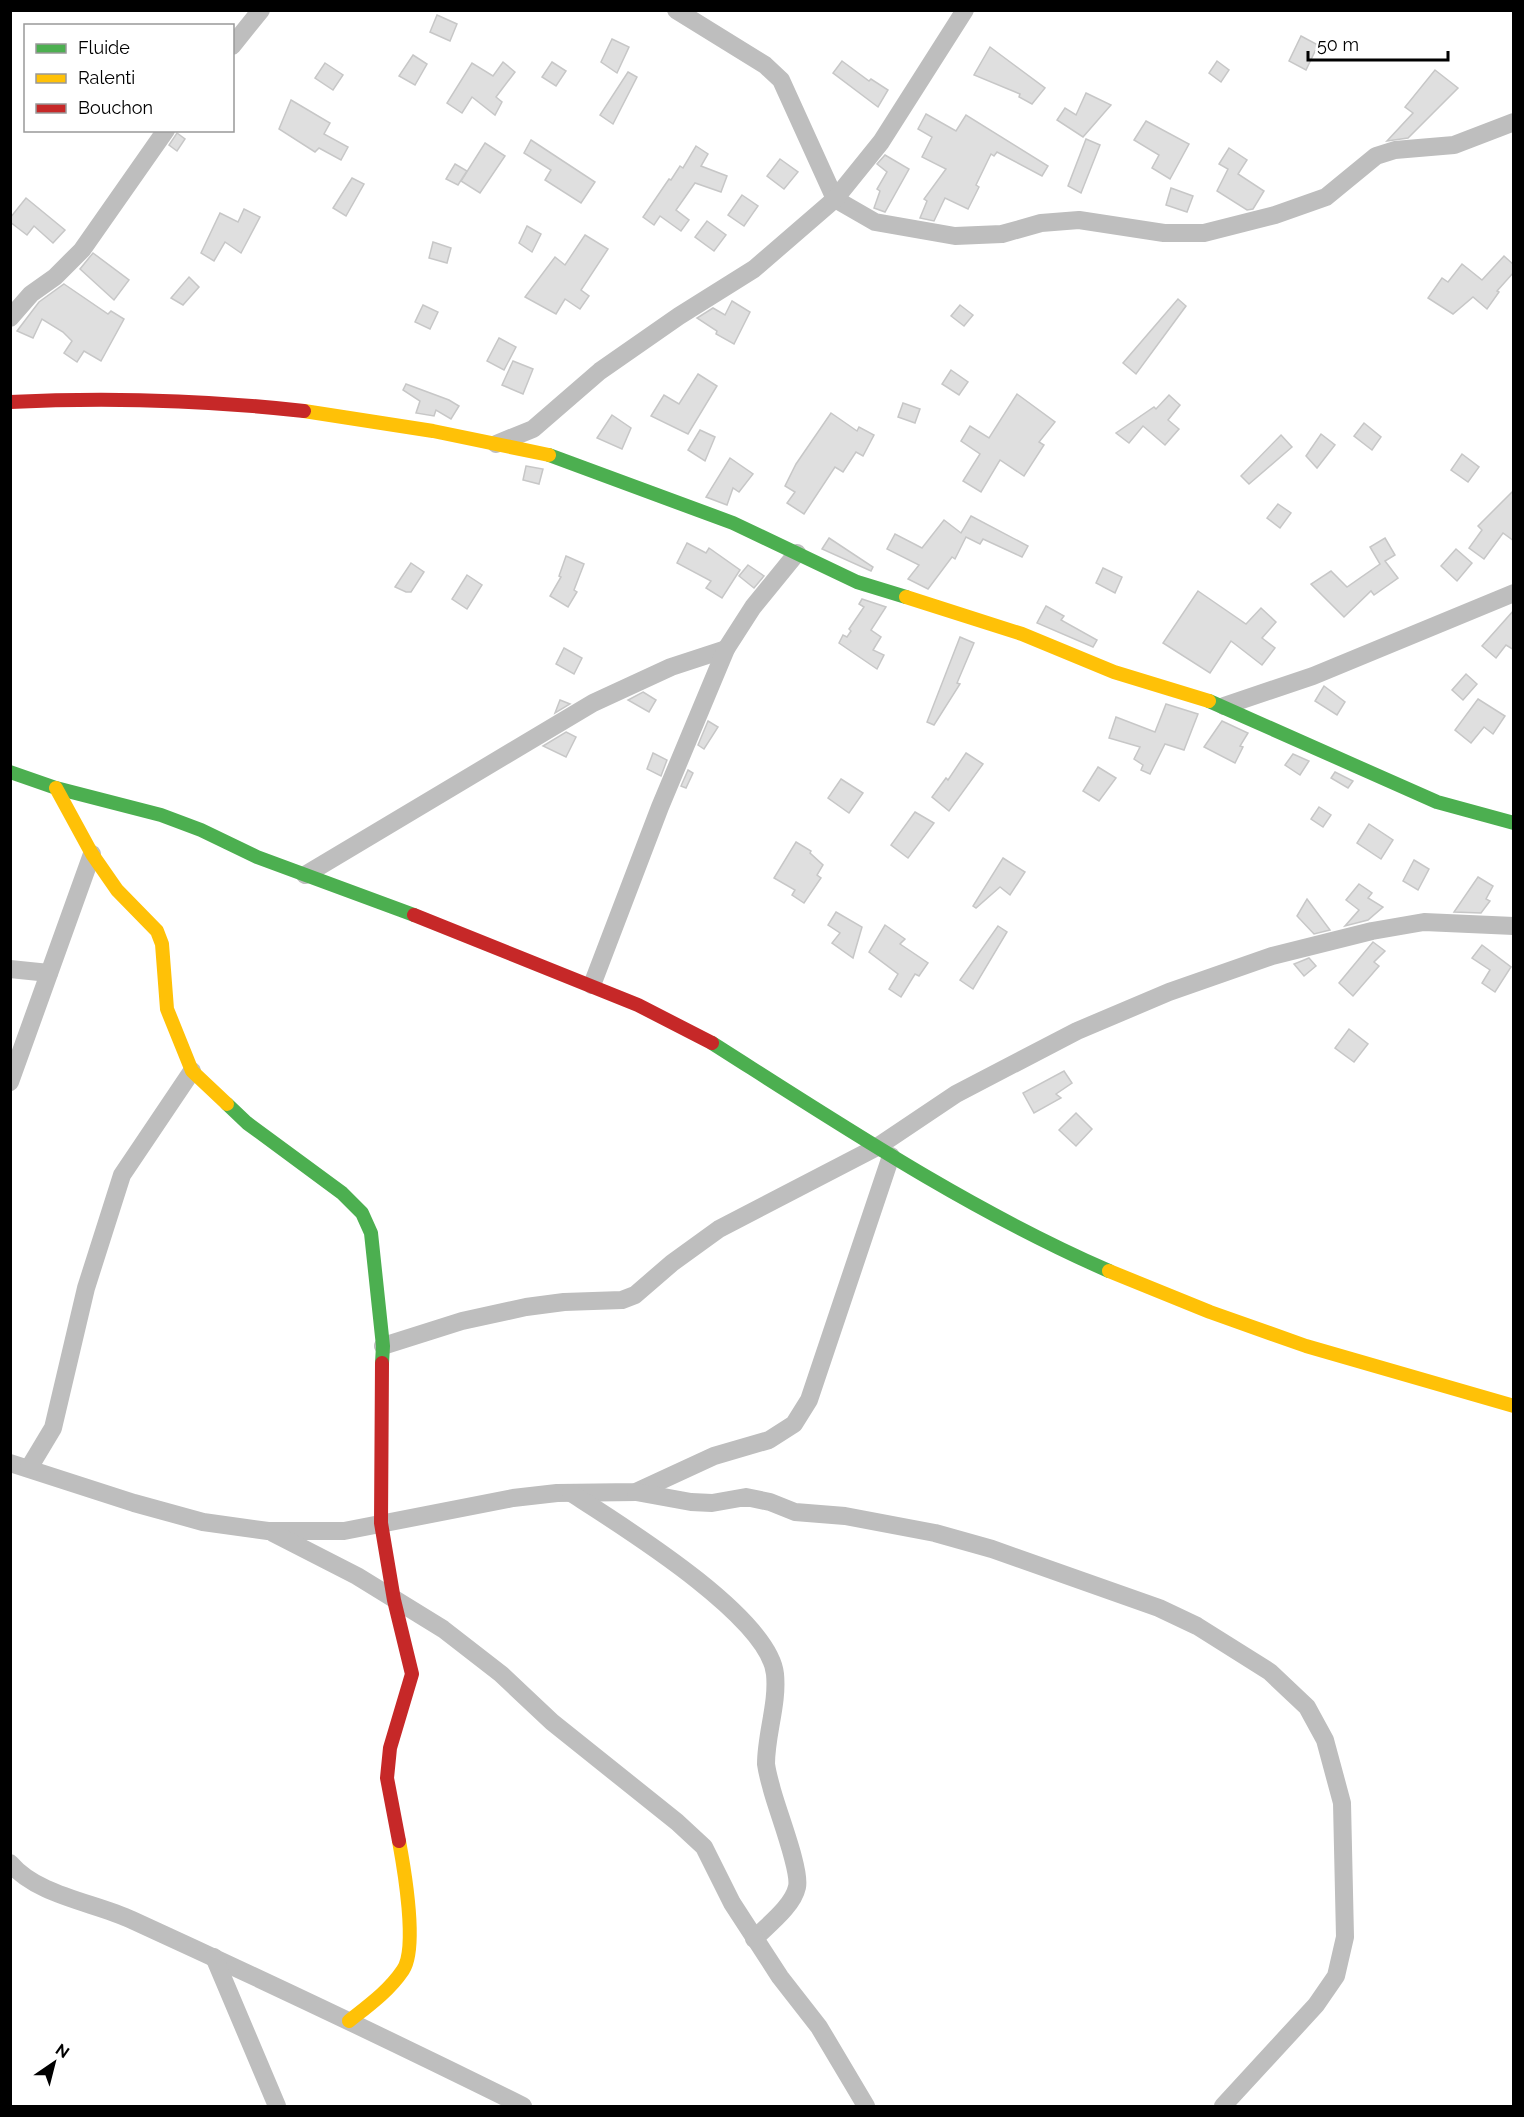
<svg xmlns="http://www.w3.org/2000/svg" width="1524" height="2117" font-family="Raleway,sans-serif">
  <rect width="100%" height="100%" fill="#fff"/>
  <!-- building -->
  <g fill="#dfdfdf" stroke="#c7c7c7" stroke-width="1.5">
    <polygon points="437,15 457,24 450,41 430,32"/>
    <polygon points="1301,36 1318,45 1306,70 1289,61"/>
    <polygon points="612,39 629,47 617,73 601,62"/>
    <polygon points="990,47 1045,88 1032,104 1019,97 1020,94 974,75"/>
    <polygon points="413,55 427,64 415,85 399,76"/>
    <polygon points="842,61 869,81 871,79 888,90 878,107 833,73"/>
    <polygon points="1217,61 1229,70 1221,82 1209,73"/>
    <polygon points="503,62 515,72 496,97 502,102 495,115 472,97 462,113 447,103 472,63 493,76"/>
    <polygon points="552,62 566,71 556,86 542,77"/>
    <polygon points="325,63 343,75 333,90 315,78"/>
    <polygon points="1435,70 1458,88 1408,138 1387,141 1413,113 1405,107"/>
    <polygon points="628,72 637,77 613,124 600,115"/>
    <polygon points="1086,93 1111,105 1083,137 1057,120 1065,108 1076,115"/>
    <polygon points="291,100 330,123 324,134 348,147 341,160 319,148 315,152 279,129"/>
    <polygon points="926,114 956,131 966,115 1048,166 1042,176 997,152 994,156 991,154 976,185 979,187 968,209 945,198 934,221 920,218 927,201 924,199 946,169 922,157 932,137 918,129"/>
    <polygon points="1146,121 1189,144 1170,179 1152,168 1159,155 1134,140"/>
    <polygon points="177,133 185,139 177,151 169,145"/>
    <polygon points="1086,139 1100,145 1081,193 1068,186"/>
    <polygon points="531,140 595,182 581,203 545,180 551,170 524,153"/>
    <polygon points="485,143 505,156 480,193 461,181"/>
    <polygon points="696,146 708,154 701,166 727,176 721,192 695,183 676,210 689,220 681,231 660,216 654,225 643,217 669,179 671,180 680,166 683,168"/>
    <polygon points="1229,148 1247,160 1238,174 1264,191 1253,209 1247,210 1217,191 1228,169 1219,164"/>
    <polygon points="885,155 909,169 885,212 874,208 880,191 877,189 887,172 877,164"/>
    <polygon points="780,159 798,172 784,189 767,176"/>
    <polygon points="455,164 467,171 458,185 446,179"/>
    <polygon points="352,178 364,184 346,216 333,208"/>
    <polygon points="1171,188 1193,196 1187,212 1166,205"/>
    <polygon points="742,195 758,206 744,226 728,215"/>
    <polygon points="26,198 65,230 53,243 34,226 27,235 10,222 10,218"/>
    <polygon points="244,209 260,217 241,253 225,242 214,261 201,253 220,213 238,222"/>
    <polygon points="707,221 726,235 714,251 695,237"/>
    <polygon points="527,226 541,234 532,252 519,243"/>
    <polygon points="585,235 608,249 581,290 589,296 580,309 565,299 556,314 525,297 555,257 565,265"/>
    <polygon points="433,242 451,248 447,263 429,258"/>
    <polygon points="93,253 129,280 114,300 80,269"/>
    <polygon points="1504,256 1514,265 1514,272 1497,291 1499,292 1487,309 1473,297 1453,314 1428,298 1442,278 1448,282 1462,264 1482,280"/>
    <polygon points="189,277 199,287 183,305 171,298"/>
    <polygon points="64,284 108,314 111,311 124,319 101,361 84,351 77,362 64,353 72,341 63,332 42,319 33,338 17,331 39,302"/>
    <polygon points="1178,299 1186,306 1136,374 1123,363"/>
    <polygon points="732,301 750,312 734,344 716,334 717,331 697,318 713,308 725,315"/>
    <polygon points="423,305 438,312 430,329 415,322"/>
    <polygon points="960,305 973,315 964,326 951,316"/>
    <polygon points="499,338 516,347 504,370 487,361"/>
    <polygon points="513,361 533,369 523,394 502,385"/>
    <polygon points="951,370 968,382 959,395 942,384"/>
    <polygon points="698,374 717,386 688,434 651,416 664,395 679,404"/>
    <polygon points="406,384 449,400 459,406 451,419 436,410 434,416 416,413 420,401 403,390"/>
    <polygon points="1017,394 1055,422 1039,442 1044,445 1024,476 1000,460 981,492 963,481 980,454 961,441 970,426 989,438"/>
    <polygon points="1169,395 1180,405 1168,420 1179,429 1165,445 1143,426 1129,443 1116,433 1154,407 1156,409"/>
    <polygon points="903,403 920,409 915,423 898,417"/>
    <polygon points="831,413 857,431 859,427 874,435 863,456 856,452 843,472 835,467 804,514 787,503 795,492 785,486 796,464"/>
    <polygon points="612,415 631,428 622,449 597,438"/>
    <polygon points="1364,423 1381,437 1372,450 1354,436"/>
    <polygon points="700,430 715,437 705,461 688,450"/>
    <polygon points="1321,434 1335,445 1317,468 1306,456"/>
    <polygon points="1281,435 1292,447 1249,484 1241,476"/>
    <polygon points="1462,454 1479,467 1468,482 1451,470"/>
    <polygon points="730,458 753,474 739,492 733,488 727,505 706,497"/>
    <polygon points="526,466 543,469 539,484 523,480"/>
    <polygon points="1514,490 1514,541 1503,533 1484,559 1469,548 1482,530 1478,526"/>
    <polygon points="1278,504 1291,513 1280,528 1267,518"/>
    <polygon points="971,516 1028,546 1022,557 983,539 980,544 966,537 955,559 952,557 928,589 908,579 919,565 887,549 895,534 922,548 944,520 961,533"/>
    <polygon points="829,538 873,567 871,571 822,549"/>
    <polygon points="1385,538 1395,555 1385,561 1398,578 1374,595 1371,591 1344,617 1311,584 1331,571 1347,587 1380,564 1370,547"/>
    <polygon points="687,543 706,553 709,548 740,570 722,598 706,588 711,581 677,563"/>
    <polygon points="1456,549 1472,563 1457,581 1441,566"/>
    <polygon points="566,556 584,564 574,590 577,592 568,607 550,596 561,577 559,576"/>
    <polygon points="411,563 424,572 411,592 406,592 395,587"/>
    <polygon points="748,565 764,576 754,588 739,576"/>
    <polygon points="1103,568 1122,577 1115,593 1096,583"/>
    <polygon points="467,575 482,585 467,609 452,599"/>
    <polygon points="1198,591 1246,624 1261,608 1276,622 1262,638 1275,648 1262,665 1231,641 1210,673 1163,643"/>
    <polygon points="862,599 886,607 871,630 881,637 873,650 884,655 877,669 839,643 843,635 847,637 851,631 849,629 864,607 859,604"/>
    <polygon points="1046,606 1064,616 1061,620 1097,640 1093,647 1037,623"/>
    <polygon points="1514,610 1514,650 1506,645 1496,658 1482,646"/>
    <polygon points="960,637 974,643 957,683 960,684 934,725 927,722"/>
    <polygon points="564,648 582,658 574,674 556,664"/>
    <polygon points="1466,674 1477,684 1463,700 1452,690"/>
    <polygon points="1324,686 1345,702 1337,715 1315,701"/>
    <polygon points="643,692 656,700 649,712 628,700"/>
    <polygon points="1478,699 1505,716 1493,734 1484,727 1471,743 1455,730"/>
    <polygon points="560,700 570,704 555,713"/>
    <polygon points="1166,704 1198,714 1184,750 1165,744 1150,774 1141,770 1143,765 1134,759 1140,747 1109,738 1116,717 1155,732"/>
    <polygon points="708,721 718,727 704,749 698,745"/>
    <polygon points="1222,721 1248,733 1240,746 1243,747 1235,763 1204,747"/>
    <polygon points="566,732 576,737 566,757 543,746"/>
    <polygon points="653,753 667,760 661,776 647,769"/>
    <polygon points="966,753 983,764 949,811 932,797 946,778 948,780"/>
    <polygon points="1293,754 1309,761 1300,775 1285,765"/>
    <polygon points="1098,767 1116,778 1099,801 1083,791"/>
    <polygon points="688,770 693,773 686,788 681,786"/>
    <polygon points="1335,772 1353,781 1348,788 1331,778"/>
    <polygon points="841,779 863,793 849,813 828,798"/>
    <polygon points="1319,807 1331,815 1323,827 1311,819"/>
    <polygon points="915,812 934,823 908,858 891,845"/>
    <polygon points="1369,824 1393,840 1381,859 1357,843"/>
    <polygon points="796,842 811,851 810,853 823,865 817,875 821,878 804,903 792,895 795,890 774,878"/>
    <polygon points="1003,858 1025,872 1010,895 1000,887 976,908 973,906"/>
    <polygon points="1414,860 1429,869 1418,890 1403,881"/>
    <polygon points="1478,877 1493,886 1486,899 1490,901 1481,913 1454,912"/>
    <polygon points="1359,884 1372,893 1368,898 1383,907 1368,920 1345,926 1359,910 1346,900"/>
    <polygon points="1307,899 1330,930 1314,934 1297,916"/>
    <polygon points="836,912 862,927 853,958 832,943 840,933 828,925"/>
    <polygon points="885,925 905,939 900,944 928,963 919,976 915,974 901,997 889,989 898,974 869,952"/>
    <polygon points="998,926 1007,932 973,989 960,980"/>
    <polygon points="1373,942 1385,951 1374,962 1379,966 1353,996 1339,983"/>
    <polygon points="1482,945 1511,967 1495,992 1482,983 1490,970 1472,958"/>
    <polygon points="1309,958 1316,966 1304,976 1294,964"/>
    <polygon points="1349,1029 1368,1044 1354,1062 1335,1048"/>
    <polygon points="1064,1071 1072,1083 1056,1094 1061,1098 1034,1113 1023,1093"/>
    <polygon points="1076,1113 1092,1129 1076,1146 1059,1130"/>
  </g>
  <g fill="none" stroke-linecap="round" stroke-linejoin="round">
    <!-- street -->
    <g stroke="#bebebe" stroke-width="18">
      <polyline points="676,10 765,65 781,80 835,199 875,222 955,236 1002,234 1041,223 1079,220 1164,233 1204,233 1275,215 1326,197 1376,156 1395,150 1454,145 1514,122"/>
      <polyline points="232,46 261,10"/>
      <polyline points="10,318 31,294 55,277 82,250 166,130"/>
      <polyline points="496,444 533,429 600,371 679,316 754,269 835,199 881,142 965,10"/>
      <polyline points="1224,706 1313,676 1514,593"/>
      <polyline points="305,875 593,703 671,667 726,649"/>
      <polyline points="10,969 49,973"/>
      <polyline points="592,985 660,807 726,649 753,607 797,553"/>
      <polyline points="10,1082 92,854"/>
      <polyline points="383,1346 462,1321 526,1307 564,1302 622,1300 635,1295 672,1263 719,1229 877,1147 956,1094 1077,1031 1169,992 1272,956 1372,931 1424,922 1514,926"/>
      <polyline points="10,1463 134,1503 203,1522 268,1531 344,1531 513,1498 557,1493 636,1492 714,1456 769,1440 794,1424 809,1400 891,1156"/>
      <polyline points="29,1468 53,1428 86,1288 122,1175 192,1071"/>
      <polyline points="636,1492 691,1502 712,1503 746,1497 770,1502 795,1512 845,1516 935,1533 992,1549 1159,1608 1197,1626 1270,1672 1307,1707 1325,1740 1342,1803 1345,1937 1336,1976 1316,2005 1223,2106"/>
      <path d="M571,1493C619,1524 769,1616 775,1674C778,1704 766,1734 766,1764C767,1771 769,1779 771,1786C776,1808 801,1869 797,1887C793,1906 768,1925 754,1939"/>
      <polyline points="273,1533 357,1576 443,1629 501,1674 552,1722 677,1822 704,1847 732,1903 780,1977 819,2027 866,2106"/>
      <path d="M10,1863C38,1896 93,1902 132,1920C263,1980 394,2042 523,2106"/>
      <polyline points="214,1957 277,2106"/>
    </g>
    <!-- fast -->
    <g stroke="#4caf50" stroke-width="14">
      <polyline points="549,455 733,523 857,582 906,597"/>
      <polyline points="1209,701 1437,802 1514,823"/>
      <polyline points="10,772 56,788 161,815 201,830 257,857 414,915"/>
      <path d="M712,1043C841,1125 969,1210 1109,1271"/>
      <polyline points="227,1104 247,1123 342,1193 362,1213 371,1233 383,1346 382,1363"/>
    </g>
    <!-- slow -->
    <g stroke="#ffc107" stroke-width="14">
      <polyline points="304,411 433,431 549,455"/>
      <polyline points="906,597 1022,634 1114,672 1209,701"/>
      <polyline points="56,788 92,854 117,890 157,931 162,944 167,1009 192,1071 227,1104"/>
      <polyline points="1109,1271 1210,1312 1306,1346 1514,1406"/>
      <path d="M349,2021C368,2006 389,1991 403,1970C418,1948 404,1868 399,1841"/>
    </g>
    <!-- jam -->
    <g stroke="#c62828" stroke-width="14">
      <path d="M10,402C110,397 205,400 304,411"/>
      <polyline points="414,915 638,1005 712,1043"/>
      <polyline points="382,1363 381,1523 394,1600 412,1674 390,1748 387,1778 399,1841"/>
    </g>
  </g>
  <!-- border -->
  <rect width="1524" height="2117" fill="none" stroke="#000000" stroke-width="24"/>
  <!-- legend -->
  <rect x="24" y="24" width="210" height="108" fill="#ffffff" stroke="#999999" stroke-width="1.5"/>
  <rect x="36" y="44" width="30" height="9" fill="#4caf50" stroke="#999999" stroke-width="1.5"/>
  <text x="78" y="54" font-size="18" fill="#000000">Fluide</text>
  <rect x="36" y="74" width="30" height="9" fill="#ffc107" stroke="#999999" stroke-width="1.5"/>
  <text x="78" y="84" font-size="18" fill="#000000">Ralenti</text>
  <rect x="36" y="104" width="30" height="9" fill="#c62828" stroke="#999999" stroke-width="1.5"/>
  <text x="78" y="114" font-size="18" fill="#000000">Bouchon</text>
  <!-- north arrow -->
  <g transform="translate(54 2063) rotate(35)" stroke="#ffffff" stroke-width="4.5" paint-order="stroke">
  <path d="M0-4.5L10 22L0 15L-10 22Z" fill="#000000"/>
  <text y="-9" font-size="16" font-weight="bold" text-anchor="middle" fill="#000000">N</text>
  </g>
  <!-- scale -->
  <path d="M1308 51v9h140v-9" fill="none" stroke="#000000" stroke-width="3"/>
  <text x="1317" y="51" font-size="18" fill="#000000" stroke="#ffffff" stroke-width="4.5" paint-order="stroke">50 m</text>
</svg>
